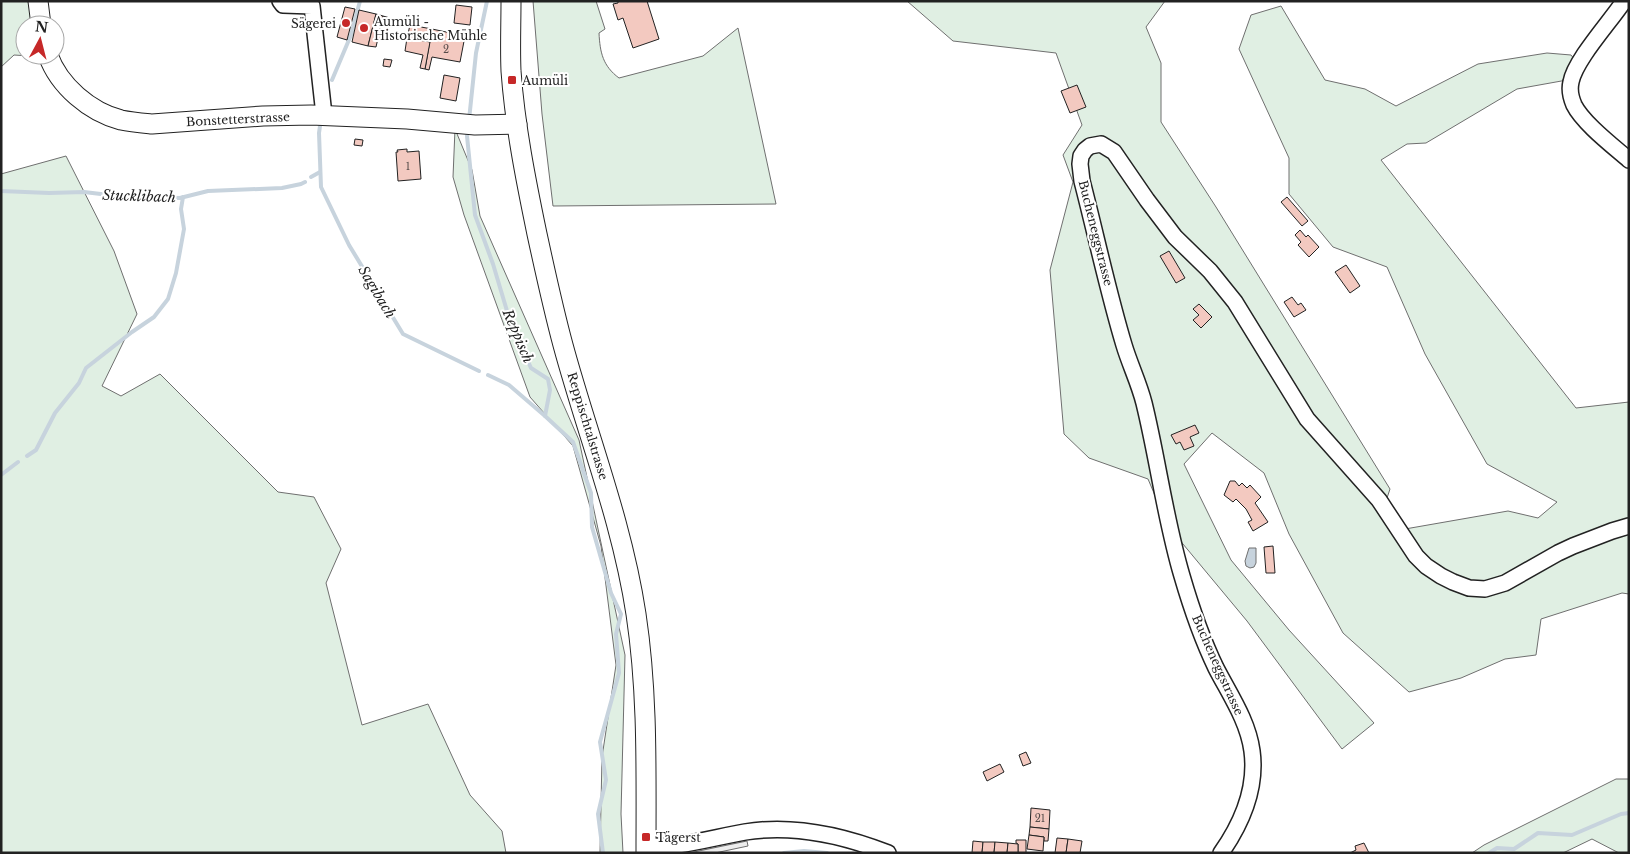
<svg xmlns="http://www.w3.org/2000/svg" width="1630" height="854" font-family="'Libre Baskerville',serif">
  <rect width="100%" height="100%" fill="#fff"/>
  <!-- green -->
  <g fill="#e0efe3" stroke="#6f6f6f">
    <polygon points="1,1 28,1 33,25 25,25 25,55 30,56 14,55 1,67"/>
    <path d="M533,1H596L605,29L599,33C600,53 603,66 619,78L703,56L738,28L776,204L553,206L542,114Z"/>
    <polygon points="907,1 1165,1 1146,27 1161,63 1161,122 1216,207 1390,489 1386,501 1405,529 1508,511 1538,518 1557,502 1487,464 1425,354 1387,267 1333,247 1289,194 1289,158 1239,49 1251,15 1281,6 1325,80 1365,89 1396,106 1478,64 1547,53 1571,55 1575,60 1567,80 1517,89 1426,143 1407,144 1381,160 1576,408 1629,402 1629,594 1622,593 1541,619 1536,655 1505,659 1461,678 1409,692 1343,633 1289,534 1264,473 1212,433 1184,464 1231,560 1289,630 1374,723 1342,749 1247,621 1168,526 1148,479 1089,458 1064,434 1050,270 1073,182 1063,155 1082,125 1056,53 953,41"/>
    <polygon points="455,129 472,170 480,216 579,440 625,655 621,814 623,853 600,853 602,757 616,665 601,546 573,446 530,397 464,215 453,177"/>
    <polygon points="66,156 114,251 137,314 102,386 121,396 160,374 278,492 314,497 341,549 326,583 362,725 428,704 470,795 502,831 506,853 1,853 1,174"/>
    <polygon points="1616,779 1629,779 1629,853 1619,853 1592,839 1563,853 1472,853 1484,845"/>
  </g>
  <!-- parking -->
  <polygon fill="#ededed" stroke="#6f6f6f" points="747,841 748,846 715,853 689,853"/>
  <!-- water -->
  <polygon fill="#c7d3dd" stroke="#6f6f6f" points="1249,548 1256,548 1256,563 1254,567 1250,568 1246,566 1245,561"/>
  <g fill="none" stroke-linecap="round" stroke-linejoin="round">
    <!-- stream -->
    <g stroke="#c7d3dd" stroke-width="4">
      <polyline points="332,80 351,35 360,1"/>
      <polyline points="469,120 476,53 487,1"/>
      <polyline points="320,126 319,133 321,187 349,245 403,334 479,371"/>
      <polyline points="468,129 467,136 475,215 493,264 510,321 531,368 548,379 550,390 545,416 573,442 591,493 592,527 611,593 621,614 616,634 619,673 600,742 606,780 598,814 603,853"/>
      <polyline points="311,177 320,172"/>
      <polyline points="1,191 49,193 84,192 126,197 180,198 208,191 282,188 301,184 305,182"/>
      <polyline points="488,375 509,385 545,416"/>
      <polyline points="27,456 36,450 55,413 79,383 86,368 132,332 154,317 168,299 176,273 184,229 181,209 183,197"/>
      <polyline points="1,475 18,462"/>
      <polyline points="784,853 804,851 827,853"/>
      <polyline points="1489,853 1497,848 1514,849 1538,833 1572,835 1621,814 1629,813"/>
    </g>
  </g>
  <!-- building -->
  <g fill="#f3c9c0" stroke="#222">
    <polygon points="618,1 647,1 659,39 633,48 623,18 618,20 613,4 618,3"/>
    <polygon points="456,5 472,7 470,25 454,23"/>
    <polygon points="345,7 355,9 347,40 337,37"/>
    <polygon points="359,10 376,14 368,46 352,42"/>
    <polygon points="376,14 383,16 376,47 368,46"/>
    <polygon points="383,16 390,18 386,40 381,38 380,40 378,39"/>
    <polygon points="410,25 432,29 430,42 407,38"/>
    <polygon points="432,29 465,36 460,62 432,57 429,70 425,69"/>
    <polygon points="407,38 430,42 425,69 420,68 423,55 405,51"/>
    <polygon points="384,59 392,60 390,67 383,66"/>
    <polygon points="444,75 460,78 456,101 440,98"/>
    <polygon points="1077,85 1086,107 1070,113 1061,91"/>
    <polygon points="355,139 363,140 362,146 354,145"/>
    <polygon points="407,149 407,152 419,151 421,179 398,181 396,152 398,152 397,150"/>
    <polygon points="1287,197 1308,221 1302,226 1281,202"/>
    <polygon points="1300,230 1306,237 1308,235 1319,247 1309,257 1298,245 1301,242 1295,235"/>
    <polygon points="1169,251 1185,278 1176,283 1160,256"/>
    <polygon points="1346,265 1360,286 1350,293 1335,272"/>
    <polygon points="1292,297 1298,305 1301,303 1306,310 1294,317 1284,302"/>
    <polygon points="1199,304 1212,317 1201,328 1193,320 1199,315 1193,309"/>
    <polygon points="1195,425 1199,433 1190,437 1194,446 1184,450 1180,442 1176,444 1171,435"/>
    <polygon points="1230,481 1235,481 1239,486 1242,483 1247,488 1250,485 1261,497 1255,503 1268,522 1253,531 1248,522 1252,520 1246,509 1236,499 1233,502 1224,495"/>
    <polygon points="1273,546 1275,573 1266,573 1264,547"/>
    <polygon points="1026,752 1031,763 1023,766 1019,755"/>
    <polygon points="1000,764 1004,772 987,781 983,772"/>
    <polygon points="1031,808 1050,810 1049,829 1030,827"/>
    <polygon points="1030,827 1049,829 1048,841 1044,841 1044,837 1029,835"/>
    <polygon points="1029,835 1044,837 1043,851 1027,849"/>
    <polygon points="1057,838 1068,839 1066,853 1055,853"/>
    <polygon points="1068,839 1082,841 1080,853 1066,853"/>
    <polygon points="1016,840 1026,840 1026,853 1018,853 1018,844 1016,843"/>
    <polygon points="973,841 983,842 982,853 972,853"/>
    <polygon points="983,842 995,842 994,853 982,853"/>
    <polygon points="995,842 1008,843 1007,853 994,853"/>
    <polygon points="1008,843 1018,844 1018,853 1007,853"/>
    <polygon points="1364,843 1369,853 1350,853 1356,850 1355,846"/>
  </g>
  <g fill="none" stroke-linecap="round" stroke-linejoin="round">
    <defs>
      <g id="minor">
        <polyline points="280,1 283,5 312,6 324,115"/>
        <path d="M1624,1C1610,22 1575,60 1571,82C1569,90 1571,98 1574,105C1583,123 1613,146 1629,160"/>
        <path d="M646,846C656,846 667,847 677,845C700,842 722,836 745,832C794,824 842,835 888,853"/>
        <path d="M1221,853C1242,823 1257,788 1252,751C1248,721 1230,695 1216,668C1202,639 1191,607 1182,576C1165,519 1158,460 1144,403C1139,383 1130,365 1124,345C1108,292 1096,235 1082,181L1080,164L1081,156L1085,150L1090,146L1101,144L1114,152L1147,200L1175,237L1210,271L1235,302L1307,419L1379,500L1416,556L1426,566L1441,576L1453,582L1469,588L1485,589L1505,583L1558,553L1573,546L1612,531L1629,526"/>
      </g>
      <g id="major">
        <polyline points="38,1 41,25"/>
        <path d="M511,1C511,24 510,48 511,71C515,126 526,181 537,234C545,271 553,308 563,345C587,434 622,521 636,614C648,693 646,773 646,853"/>
        <path d="M48,55C59,86 90,112 121,120C131,122 142,123 152,124L263,116L311,115L407,119L475,125L517,124"/>
      </g>
    </defs>
    <!-- minor casing -->
    <use href="#minor" stroke="#222" stroke-width="18"/>
    <!-- major casing -->
    <use href="#major" stroke="#222" stroke-width="21"/>
    <!-- minor -->
    <use href="#minor" stroke="#fff" stroke-width="15"/>
    <!-- major -->
    <use href="#major" stroke="#fff" stroke-width="19"/>
  </g>
  <!-- markers -->
  <g fill="#c62828" stroke="#fff" stroke-width="2">
    <circle cx="346" cy="23" r="5"/>
    <circle cx="364" cy="28" r="5"/>
    <rect x="507" y="75" width="10" height="10" rx="2.5"/>
    <rect x="641" y="832" width="10" height="10" rx="2.5"/>
  </g>
  <g text-anchor="middle" dominant-baseline="central" stroke-width="4" stroke-linejoin="round" paint-order="stroke">
    <!-- number labels -->
    <g font-size="10" fill="#564c4a">
      <text x="446" y="49">2</text>
      <text x="408" y="166">1</text>
      <text x="1040" y="818">21</text>
    </g>
    <!-- poi labels -->
    <g font-size="12" fill="#222" stroke="#fff" text-anchor="start">
      <text x="374" y="21">Aumüli -<tspan x="374" dy="14">Historische Mühle</tspan></text>
      <text x="336" y="23" text-anchor="end">Sägerei</text>
      <text x="522" y="80">Aumüli</text>
      <text x="656" y="837">Tägerst</text>
    </g>
    <!-- street labels -->
    <g font-size="12" fill="#222" stroke="#fff">
      <text transform="translate(238 119) rotate(-3)">Bonstetterstrasse</text>
      <text transform="translate(1096 233) rotate(76)">Bucheneggstrasse</text>
      <text transform="translate(588 426) rotate(73)">Reppischtalstrasse</text>
      <text transform="translate(1218 665) rotate(66)">Bucheneggstrasse</text>
    </g>
    <!-- water labels -->
    <g font-size="14" font-style="italic" fill="#222" stroke="#fff">
      <text transform="translate(139 196) rotate(2)">Stucklibach</text>
      <text transform="translate(377 292) rotate(59)">Sagibach</text>
      <text transform="translate(518 336) rotate(67)">Reppisch</text>
    </g>
  </g>
  <!-- border -->
  <rect width="1630" height="854" fill="none" stroke="#222222" stroke-width="5"/>
  <!-- north arrow -->
  <g transform="translate(40 40) rotate(7)"><circle r="24" fill="#ffffff" stroke="#a7a7a7"/>
  <path d="M0-4L9 19L0 12L-9 19Z" fill="#c62828"/>
  <text y="-8" font-size="14" font-weight="bold" text-anchor="middle" fill="#222222">N</text>
  </g>
</svg>
